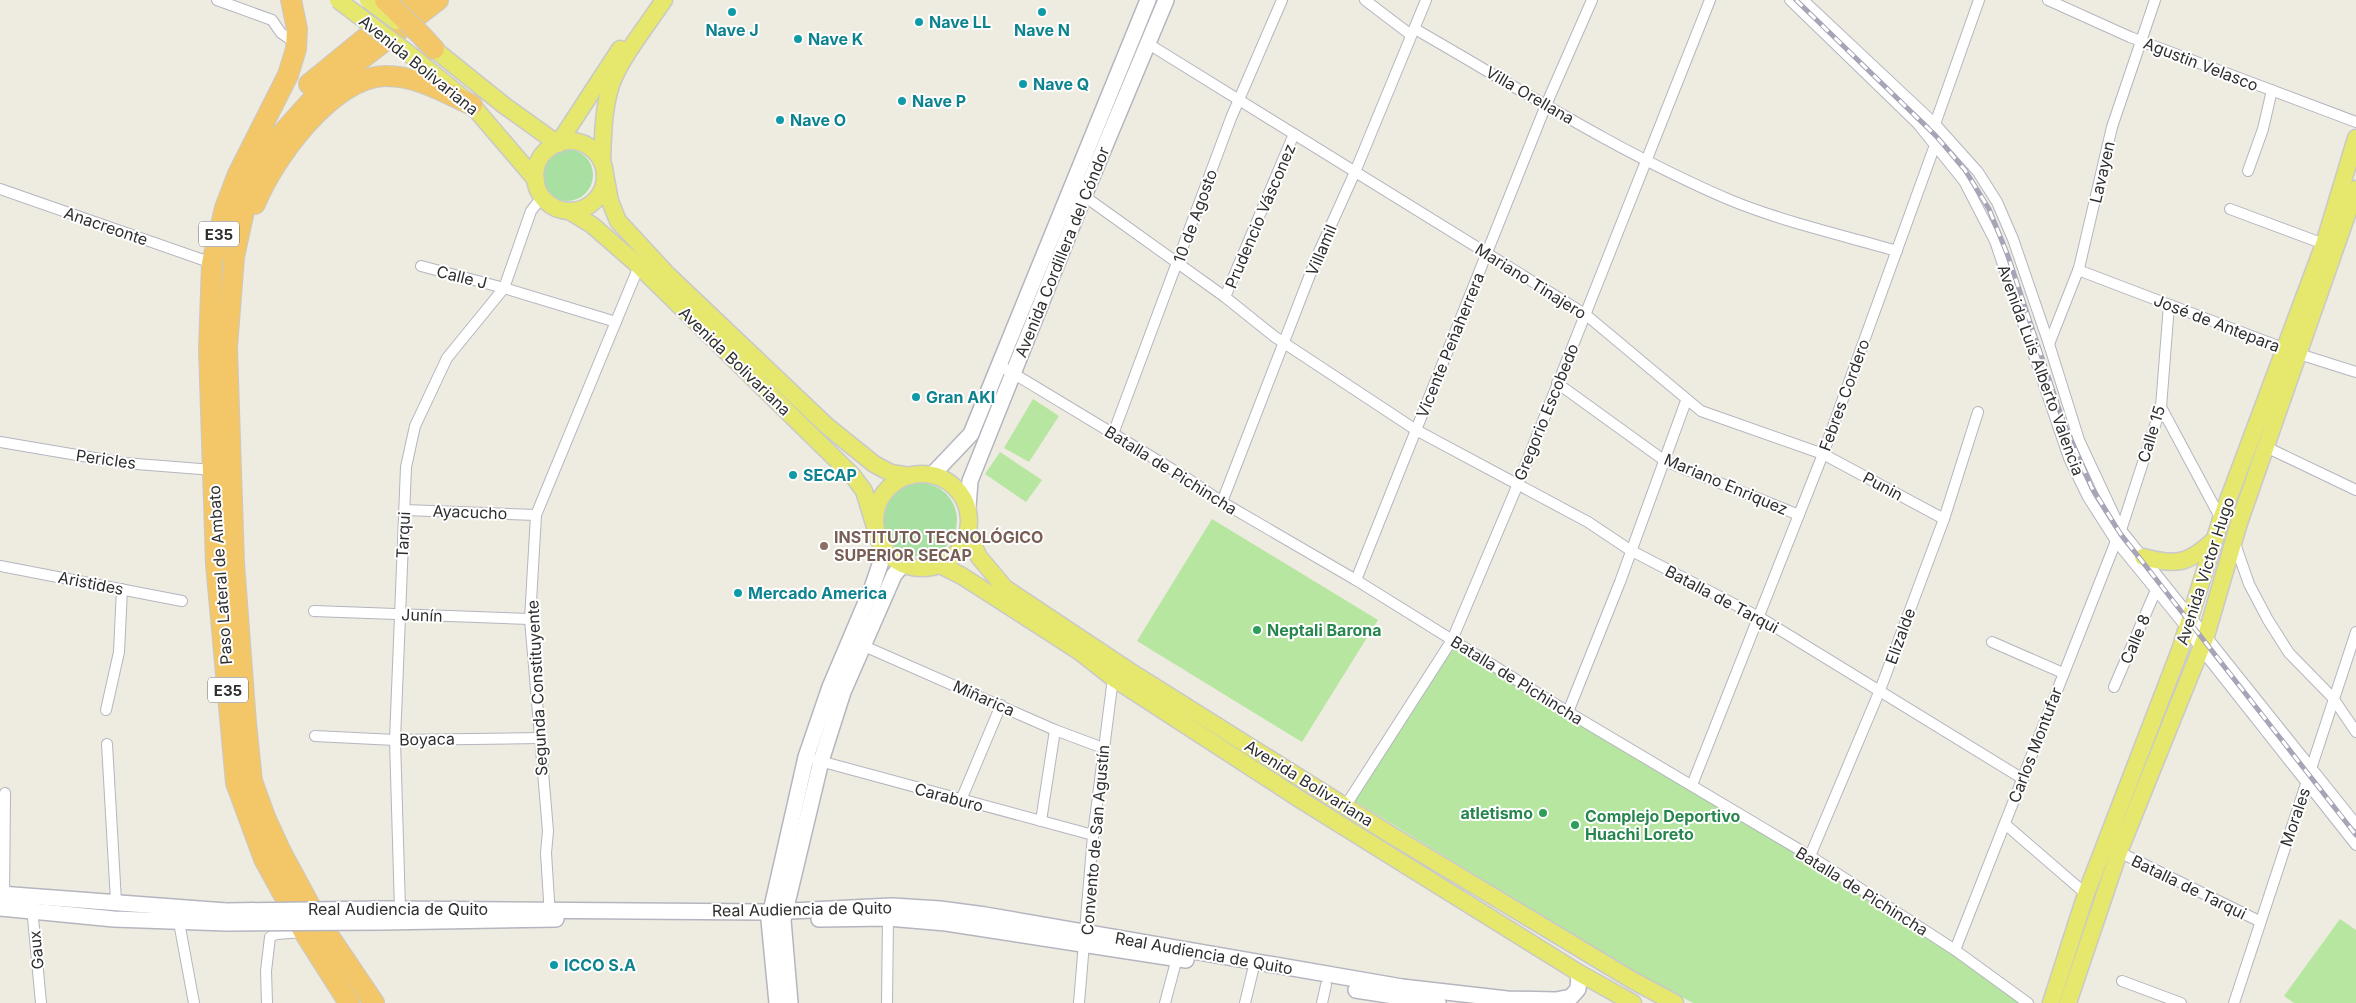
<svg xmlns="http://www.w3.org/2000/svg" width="2356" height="1003" font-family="Inter,sans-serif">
  <rect width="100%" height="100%" fill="#eeebe1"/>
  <!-- green -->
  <g fill="#a8e0a2">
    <circle cx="567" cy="175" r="26"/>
    <circle cx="920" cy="520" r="37"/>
  </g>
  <!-- pitch -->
  <g fill="#b6e69f">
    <polygon points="1033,399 1059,416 1029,462 1004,448"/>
    <polygon points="1000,452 1042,480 1026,502 985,474"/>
    <polygon points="1212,519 1378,620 1302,742 1137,641"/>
    <polygon points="1454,640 1692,785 2028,1003 1693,1003 1628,969 1348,797"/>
    <polygon points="2340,919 2356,930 2356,1003 2294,1003 2284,996"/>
  </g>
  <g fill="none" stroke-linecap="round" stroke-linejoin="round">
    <defs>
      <g id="street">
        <polyline points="217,0 272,20 281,33 297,44"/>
        <polyline points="1365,0 1411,35"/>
        <polyline points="1790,0 1918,124 1964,181 1995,241 2069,458 2088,497 2116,541 2187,628 2201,649 2356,845"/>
        <polyline points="1803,0 1935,124 1978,172 1997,202 2013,239 2049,344 2079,440 2121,530 2356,824"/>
        <polyline points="2048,0 2130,37 2356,122"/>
        <path d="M1415,29C1518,88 1620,153 1730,200C1784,222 1841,235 1897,251"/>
        <polyline points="1147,43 1585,314 1701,411 1823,454 1944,519"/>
        <polyline points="2248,171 2263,129 2272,90"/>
        <polyline points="0,189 212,263"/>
        <polyline points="1084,196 1225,297 1275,337 1416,430 1588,522 1630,550 1759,617 2023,779"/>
        <polyline points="2230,209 2324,244"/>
        <polyline points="421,266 504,288 616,322"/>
        <polyline points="2078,270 2299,354 2356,372"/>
        <polyline points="1225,297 1294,134"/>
        <polyline points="2049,344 2079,268 2112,127 2155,0"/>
        <polyline points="1001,366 1185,477 1222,502 1356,580 1568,712 1810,856 1955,950 2028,1003"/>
        <polyline points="1557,383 1665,461 1799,515"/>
        <polyline points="2161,407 2221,519"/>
        <polyline points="1113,434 1231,118 1282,0"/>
        <polyline points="0,442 124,463 213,470"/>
        <polyline points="2266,447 2356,490"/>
        <polyline points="1222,502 1318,254 1355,172 1426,0"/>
        <polyline points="405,510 536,515"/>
        <polyline points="2121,530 2161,407 2169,305"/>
        <polyline points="2234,541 2249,584 2268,620 2289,653 2333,698 2356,732"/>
        <polyline points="0,566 182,601"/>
        <polyline points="1356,580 1546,105 1592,0"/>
        <polyline points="314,611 530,619"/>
        <polyline points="1992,642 2063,673"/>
        <polyline points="864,646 1055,730 1103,748"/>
        <polyline points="2114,687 2156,590"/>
        <polyline points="106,710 119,652 122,589"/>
        <polyline points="1568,712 1620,582 1686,401"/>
        <polyline points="315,736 395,740 539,738"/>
        <polyline points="107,744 116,901"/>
        <polyline points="816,760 1093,835"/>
        <polyline points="1692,785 1823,454 1935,145 1935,124 1979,0"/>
        <polyline points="961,800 1001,705"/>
        <polyline points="1346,805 1452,640 1518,484 1710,0"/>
        <polyline points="1041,821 1055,730"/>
        <polyline points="2005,824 2086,894"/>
        <polyline points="2119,852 2259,921"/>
        <polyline points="1810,856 1880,690 1944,519 1978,412"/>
        <polyline points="4,900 5,793"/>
        <polyline points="32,907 41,1003"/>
        <polyline points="400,909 395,740 406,467 415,426 447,358 504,288 531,211 542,197"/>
        <polyline points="550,916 546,853 548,831 530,619 536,515 639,266"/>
        <polyline points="178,917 194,1003"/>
        <polyline points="1955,950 2116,541"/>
        <polyline points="2122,981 2181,1003"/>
        <polyline points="267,1003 266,971 270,937 276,934 304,932"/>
        <polyline points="887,1003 888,918"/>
        <polyline points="1079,1003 1093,835 1113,678"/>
        <polyline points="1165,1003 1177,958"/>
        <polyline points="1245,1003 1253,970"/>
        <polyline points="1322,1003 1326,985"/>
        <polyline points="2234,1003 2356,632"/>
      </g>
      <g id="secondary">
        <polyline points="932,475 971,434 1148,0"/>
        <polyline points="968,507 970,481 1084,196 1166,0"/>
        <polyline points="0,894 226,911"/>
        <polyline points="0,908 114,919 227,923"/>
        <polyline points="383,909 770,912 892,906 940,909 985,915 1402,987 1507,999 1556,1000 1571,997 1578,989 1579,973"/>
        <polyline points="819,919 888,918 946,923 1186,960"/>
        <polyline points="382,922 556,919"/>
        <polyline points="1356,990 1438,1003"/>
        <polyline points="777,1003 769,920 806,757 830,687 872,588 885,550"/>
        <polyline points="790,1003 783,920 821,761 843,692 894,575 903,564"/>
      </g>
      <g id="primary">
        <polyline points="424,41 505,106 558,144"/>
        <polyline points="408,53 472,105 536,180"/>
        <circle cx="570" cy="176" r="35"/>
        <polyline points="558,144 620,49"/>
        <path d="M602,162C603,136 603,110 611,85C620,59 648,24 664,0"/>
        <polyline points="605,174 610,201 618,221 668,275 827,426 874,464 891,473 910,476"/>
        <polyline points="569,211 592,225 639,266 853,476 864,491 876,530"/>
        <circle cx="922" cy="521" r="47"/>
        <polyline points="968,534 979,557 1005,588 1128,670 1391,835 1632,980 1675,1003"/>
        <path d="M2143,557C2176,566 2188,564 2214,540"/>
        <polyline points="940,565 962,576 1080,652 1113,678 1301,800 1579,973 1633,1003"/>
        <polyline points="2051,1003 2086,894 2180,650 2221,519 2324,244 2356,138"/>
        <polyline points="2068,1003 2119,852 2206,636 2239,523 2356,189"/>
      </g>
      <g id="highway">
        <polyline points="291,0 297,29 296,49 288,75 238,174 225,208 212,263 209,349 216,564 236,783 264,859 304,932 349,1003"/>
        <polyline points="423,37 434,49"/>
        <polyline points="309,84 412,0"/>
        <path d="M255,204C273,159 333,76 386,76C417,76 444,92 472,105"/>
        <polyline points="374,1003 316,917 281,852 265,817 252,781 246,723 234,563 227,348 234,257 249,188 267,150 321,90 438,0"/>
      </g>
    </defs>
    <!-- street casing -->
    <use href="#street" stroke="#b5b5c0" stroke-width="12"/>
    <!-- secondary casing -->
    <use href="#secondary" stroke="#b5b5c0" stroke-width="18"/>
    <!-- primary casing -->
    <use href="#primary" stroke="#c9c9c9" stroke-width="19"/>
    <!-- highway casing -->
    <use href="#highway" stroke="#c9c9c9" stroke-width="22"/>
    <!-- street -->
    <use href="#street" stroke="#fff" stroke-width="10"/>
    <!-- secondary -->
    <use href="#secondary" stroke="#fff" stroke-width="15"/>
    <!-- primary -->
    <use href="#primary" stroke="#e5e86c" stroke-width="16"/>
    <!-- highway -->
    <use href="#highway" stroke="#f3c767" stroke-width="20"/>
    <defs>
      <polyline id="rail" points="1796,0 1936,136 1965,170 1989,209 2008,256 2063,421 2092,488 2120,533 2356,835"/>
    </defs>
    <!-- rail casing -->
    <use href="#rail" stroke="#a6a4b6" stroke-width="5"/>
    <!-- rail -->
    <use href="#rail" stroke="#fff" stroke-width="3" stroke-dasharray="9" stroke-linecap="butt"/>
    <defs>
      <g id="secondary-bridge">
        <polyline points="226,911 383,909"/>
        <polyline points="227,923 382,922"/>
      </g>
      <g id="primary-bridge">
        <polyline points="338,0 408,53"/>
        <polyline points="368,0 396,21"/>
      </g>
      <polyline id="highway-bridge" points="385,0 423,37"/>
    </defs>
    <!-- secondary-bridge casing -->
    <use href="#secondary-bridge" stroke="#b5b5c0" stroke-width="18" stroke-linecap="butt"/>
    <!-- primary-bridge casing -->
    <use href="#primary-bridge" stroke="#c9c9c9" stroke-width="19" stroke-linecap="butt"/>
    <!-- highway-bridge casing -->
    <use href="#highway-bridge" stroke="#c9c9c9" stroke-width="22" stroke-linecap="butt"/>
    <!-- secondary-bridge -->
    <use href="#secondary-bridge" stroke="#fff" stroke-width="15"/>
    <!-- primary-bridge -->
    <use href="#primary-bridge" stroke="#e5e86c" stroke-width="16"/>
    <!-- highway-bridge -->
    <use href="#highway-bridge" stroke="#f3c767" stroke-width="20"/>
  </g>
  <!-- markers -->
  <g fill="#0f9aa8" stroke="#fff" stroke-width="2">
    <circle cx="732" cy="12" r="5"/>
    <circle cx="1042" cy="12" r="5"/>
    <circle cx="919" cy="22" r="5"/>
    <circle cx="798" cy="39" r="5"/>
    <circle cx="1023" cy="84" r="5"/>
    <circle cx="902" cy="101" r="5"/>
    <circle cx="780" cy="120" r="5"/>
    <circle cx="916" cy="397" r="5"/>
    <circle cx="793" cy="475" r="5"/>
    <circle cx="738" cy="593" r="5"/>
    <circle cx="554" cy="965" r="5"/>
  </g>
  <circle fill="#8d6e63" stroke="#fff" stroke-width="2" cx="824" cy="546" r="5"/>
  <g fill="#2e9e5b" stroke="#fff" stroke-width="2">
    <circle cx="1257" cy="630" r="5"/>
    <circle cx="1543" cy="813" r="5"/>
    <circle cx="1575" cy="825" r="5"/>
  </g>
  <g text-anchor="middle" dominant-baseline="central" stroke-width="4" stroke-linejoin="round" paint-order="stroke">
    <!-- shield labels -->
    <g fill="#fff" stroke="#6d6d6d" stroke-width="1">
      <rect x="199" y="221.5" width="40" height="25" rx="4"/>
      <rect x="208" y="677.5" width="40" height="25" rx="4"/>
    </g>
    <g font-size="15" font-weight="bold" fill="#2e2e2e">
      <text x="219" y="234">E35</text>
      <text x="228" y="690">E35</text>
    </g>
    <!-- culture labels -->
    <g font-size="16" font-weight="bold" fill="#0d838f" stroke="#fff" text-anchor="start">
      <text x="929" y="22">Nave LL</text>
      <text x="732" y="30" text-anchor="middle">Nave J</text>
      <text x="1042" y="30" text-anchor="middle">Nave N</text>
      <text x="808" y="39">Nave K</text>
      <text x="1033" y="84">Nave Q</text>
      <text x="912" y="101">Nave P</text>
      <text x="790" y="120">Nave O</text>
      <text x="926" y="397">Gran AKI</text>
      <text x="803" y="475">SECAP</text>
      <text x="748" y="593">Mercado America</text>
      <text x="564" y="965">ICCO S.A</text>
    </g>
    <!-- street labels -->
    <g font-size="16" fill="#2e2e2e" stroke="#fff">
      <text transform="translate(2201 64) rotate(21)">Agustin Velasco</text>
      <text transform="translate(419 65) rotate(39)">Avenida Bolivariana</text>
      <text transform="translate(1530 95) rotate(30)">Villa Orellana</text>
      <text transform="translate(2102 172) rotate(-77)">Lavayen</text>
      <text transform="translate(1195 216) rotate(-70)">10 de Agosto</text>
      <text transform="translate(1260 216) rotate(-67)">Prudencio Vásconez</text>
      <text transform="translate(106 226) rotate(19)">Anacreonte</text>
      <text transform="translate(1321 250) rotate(-67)">Villamil</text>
      <text transform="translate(1062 252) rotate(-68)">Avenida Cordillera del Cóndor</text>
      <text transform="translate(462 277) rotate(14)">Calle J</text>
      <text transform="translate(1531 281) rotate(32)">Mariano Tinajero</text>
      <text transform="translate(2217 323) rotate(21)">José de Antepara</text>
      <text transform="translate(1450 345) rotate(-68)">Vicente Peñaherrera</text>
      <text transform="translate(735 361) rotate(44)">Avenida Bolivariana</text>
      <text transform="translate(2041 370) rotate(70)">Avenida Luis Alberto Valencia</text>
      <text transform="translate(1844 395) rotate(-70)">Febres Cordero</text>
      <text transform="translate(1546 412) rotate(-68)">Gregorio Escobedo</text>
      <text transform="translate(2151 434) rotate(-73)">Calle 15</text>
      <text transform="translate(106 459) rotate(8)">Pericles</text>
      <text transform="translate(1171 470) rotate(32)">Batalla de Pichincha</text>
      <text transform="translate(1726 484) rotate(23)">Mariano Enriquez</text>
      <text transform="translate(1883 486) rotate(28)">Punin</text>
      <text transform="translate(470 512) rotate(2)">Ayacucho</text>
      <text transform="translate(403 535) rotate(-87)">Tarqui</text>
      <text transform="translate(2205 571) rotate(-72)">Avenida Victor Hugo</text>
      <text transform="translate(220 575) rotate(-94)">Paso Lateral de Ambato</text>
      <text transform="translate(91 583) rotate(11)">Aristides</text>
      <text transform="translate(1722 599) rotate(28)">Batalla de Tarqui</text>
      <text transform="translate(422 615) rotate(2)">Junín</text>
      <text transform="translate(1900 636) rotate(-70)">Elizalde</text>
      <text transform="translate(2135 639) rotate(-67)">Calle 8</text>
      <text transform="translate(1517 680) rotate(32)">Batalla de Pichincha</text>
      <text transform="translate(537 688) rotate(-93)">Segunda Constituyente</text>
      <text transform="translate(984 698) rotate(24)">Miñarica</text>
      <text transform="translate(427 739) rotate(-1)">Boyaca</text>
      <text transform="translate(2035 745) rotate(-69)">Carlos Montufar</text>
      <text transform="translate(1309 783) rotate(32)">Avenida Bolivariana</text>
      <text transform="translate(949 797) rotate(15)">Caraburo</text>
      <text transform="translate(2295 817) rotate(-71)">Morales</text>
      <text transform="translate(1095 840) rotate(-85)">Convento de San Agustín</text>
      <text transform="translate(2189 887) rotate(26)">Batalla de Tarqui</text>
      <text transform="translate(1862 891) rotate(32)">Batalla de Pichincha</text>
      <text x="398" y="909">Real Audiencia de Quito</text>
      <text transform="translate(802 909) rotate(-1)">Real Audiencia de Quito</text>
      <text transform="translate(36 950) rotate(-95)">Gaux</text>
      <text transform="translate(1204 953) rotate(10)">Real Audiencia de Quito</text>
    </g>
    <!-- education labels -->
    <g font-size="16" font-weight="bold" fill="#785e54" stroke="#fff" text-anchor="start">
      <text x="834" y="537">INSTITUTO TECNOLÓGICO<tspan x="834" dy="18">SUPERIOR SECAP</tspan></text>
    </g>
    <!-- leisure labels -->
    <g font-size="16" font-weight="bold" fill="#27864d" stroke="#fff" text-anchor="start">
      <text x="1267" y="630">Neptali Barona</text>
      <text x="1533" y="813" text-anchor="end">atletismo</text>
      <text x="1585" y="816">Complejo Deportivo<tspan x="1585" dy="18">Huachi Loreto</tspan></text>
    </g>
  </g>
</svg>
